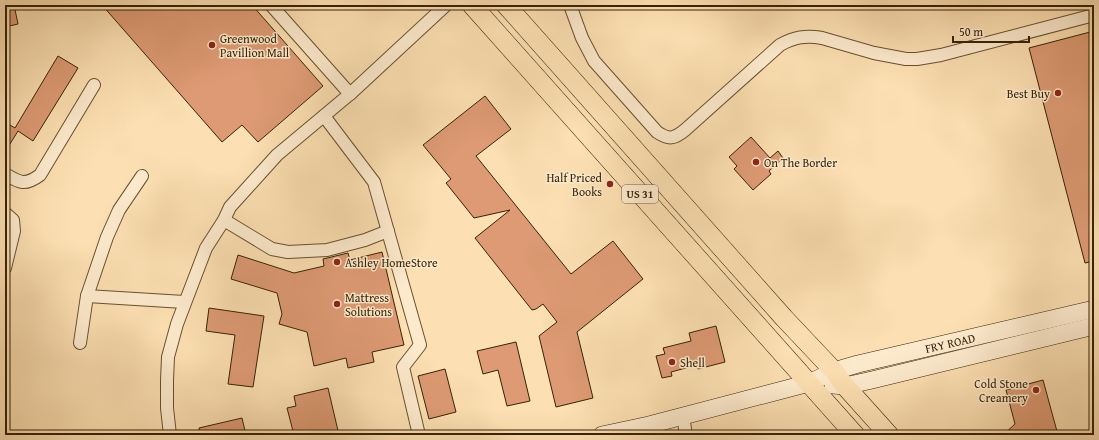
<svg xmlns="http://www.w3.org/2000/svg" width="1099" height="440" font-family="'Gentium Book Plus',serif">
  <rect width="100%" height="100%" fill="#fcdfb2"/>
  <filter id="stains"><feTurbulence type="fractalNoise" baseFrequency=".005" numOctaves="4"/><feColorMatrix values="0 0 0 0 .2 0 0 0 0 .09 0 0 0 0 .02 0 0 0 .5 -.17"/></filter>
  <radialGradient id="worn" r=".72"><stop offset=".6" stop-color="#630" stop-opacity="0"/><stop offset="1" stop-color="#630" stop-opacity=".3"/></radialGradient>
  <!-- building -->
  <g fill="#dd9a74" stroke="#372205">
    <polygon points="5,5 14,5 18,24 5,27"/>
    <polygon points="102,5 252,5 323,86 258,142 242,125 222,142"/>
    <polygon points="1094,31 1094,261 1085,263 1029,48"/>
    <polygon points="58,56 78,68 33,141 18,131 5,152 5,122 15,128"/>
    <polygon points="485,96 511,129 476,156 571,274 613,241 643,279 577,332 593,398 556,407 539,336 557,322 543,304 536,309 532,310 475,238 510,210 474,218 446,183 451,179 423,145"/>
    <polygon points="751,137 770,158 778,151 783,158 769,171 771,174 753,190 734,169 737,166 729,157"/>
    <polygon points="382,252 404,345 372,352 374,362 348,368 346,358 314,366 307,332 279,324 282,314 277,293 231,279 238,255 294,273 324,266 323,259 348,253 350,260"/>
    <polygon points="209,308 264,316 253,387 228,384 235,335 206,331"/>
    <polygon points="716,326 725,362 698,369 697,365 671,372 672,376 662,378 656,356 665,354 663,348 691,341 689,333"/>
    <polygon points="516,342 530,401 507,406 498,370 483,374 477,351"/>
    <polygon points="445,369 456,412 429,419 418,376"/>
    <polygon points="1043,380 1058,435 1003,435 1015,424 1006,390"/>
    <polygon points="328,388 339,435 294,435 287,408 296,406 294,396"/>
    <polygon points="242,418 246,435 200,435 199,428"/>
  </g>
  <g fill="none" stroke-linecap="round" stroke-linejoin="round">
    <defs>
      <g id="street">
        <polyline points="271,5 350,94"/>
        <path d="M570,5L582,38L594,61L657,132C669,140 674,139 685,130L780,45C794,37 806,35 822,38L874,53L906,59H917L941,55L1094,15"/>
        <polyline points="324,116 374,182 420,345 403,367 419,435"/>
        <path d="M5,174C20,183 25,186 40,175L94,85"/>
        <polyline points="5,213 13,220 14,231 5,268"/>
        <polyline points="224,220 272,249 288,252 327,250 365,240 388,231"/>
        <polyline points="87,296 184,302"/>
        <polyline points="80,343 87,296 107,237 119,210 142,176"/>
        <polyline points="683,416 686,435"/>
        <polyline points="170,435 167,408 167,380 168,357 177,324 206,248 224,220 230,207 277,155 350,94 446,5"/>
      </g>
      <g id="secondary">
        <polyline points="833,385 845,386 872,380 1094,326"/>
        <polyline points="602,435 649,425 809,383 834,371 858,364 1094,309"/>
      </g>
      <g id="primary">
        <polyline points="472,5 855,435"/>
        <polyline points="506,5 784,318 834,371 845,386 889,435"/>
      </g>
    </defs>
    <!-- street casing -->
    <use href="#street" stroke="#685130" stroke-width="14"/>
    <!-- secondary casing -->
    <use href="#secondary" stroke="#372205" stroke-width="18"/>
    <!-- primary casing -->
    <use href="#primary" stroke="#372205" stroke-width="20"/>
    <!-- street -->
    <use href="#street" stroke="#fdeacd" stroke-width="12"/>
    <!-- secondary -->
    <use href="#secondary" stroke="#fdeacd" stroke-width="17"/>
    <!-- primary -->
    <use href="#primary" stroke="#fcdfb2" stroke-width="19"/>
  </g>
  <!-- markers -->
  <g fill="#8f2418" stroke="#fdeacd" stroke-width="1.5">
    <circle cx="212" cy="45" r="4"/>
    <circle cx="1058" cy="93" r="4"/>
    <circle cx="756" cy="162" r="4"/>
    <circle cx="610" cy="184" r="4"/>
    <circle cx="337" cy="262" r="4"/>
    <circle cx="337" cy="304" r="4"/>
    <circle cx="672" cy="362" r="4"/>
    <circle cx="1036" cy="390" r="4"/>
  </g>
  <g text-anchor="middle" dominant-baseline="central" stroke-width="3" stroke-linejoin="round" paint-order="stroke">
    <!-- shield labels -->
    <rect fill="#fdeacd" stroke="#725e41" stroke-width="1" x="622" y="185" width="36" height="18" rx="3"/>
    <g font-size="11" font-weight="bold" fill="#372205">
      <text x="640" y="194">US 31</text>
    </g>
    <!-- poi labels -->
    <g font-size="12" fill="#372205" stroke="#fdeacd" text-anchor="start">
      <text x="220" y="38">Greenwood<tspan x="220" dy="14">Pavillion Mall</tspan></text>
      <text x="1050" y="93" text-anchor="end">Best Buy</text>
      <text x="764" y="162">On The Border</text>
      <text x="602" y="177" text-anchor="end">Half Priced<tspan x="602" dy="14">Books</tspan></text>
      <text x="345" y="262">Ashley HomeStore</text>
      <text x="345" y="297">Mattress<tspan x="345" dy="14">Solutions</tspan></text>
      <text x="680" y="362">Shell</text>
      <text x="1028" y="383" text-anchor="end">Cold Stone<tspan x="1028" dy="14">Creamery</tspan></text>
    </g>
    <!-- street labels -->
    <g font-size="12" fill="#372205" stroke="#fdeacd">
      <text transform="translate(950 343) rotate(-13)">FRY ROAD</text>
    </g>
  </g>
  <!-- margin -->
  <rect width="1099" height="440" fill="none" stroke="#fcdfb2" stroke-width="20"/>
  <rect x="6" y="6" width="1087" height="428" fill="none" stroke="#372205" stroke-width="2"/>
  <rect x="10" y="10" width="1079" height="420" fill="none" stroke="#372205"/>
  <!-- scale -->
  <path d="M953 36v6h76v-6" fill="none" stroke="#372205" stroke-width="2"/>
  <text x="959" y="36" font-size="12" fill="#372205" stroke="#fdeacd" stroke-width="3" paint-order="stroke">50 m</text>
  <rect width="100%" height="100%" filter="url(#stains)"/>
  <rect width="100%" height="100%" fill="url(#worn)"/>
</svg>
